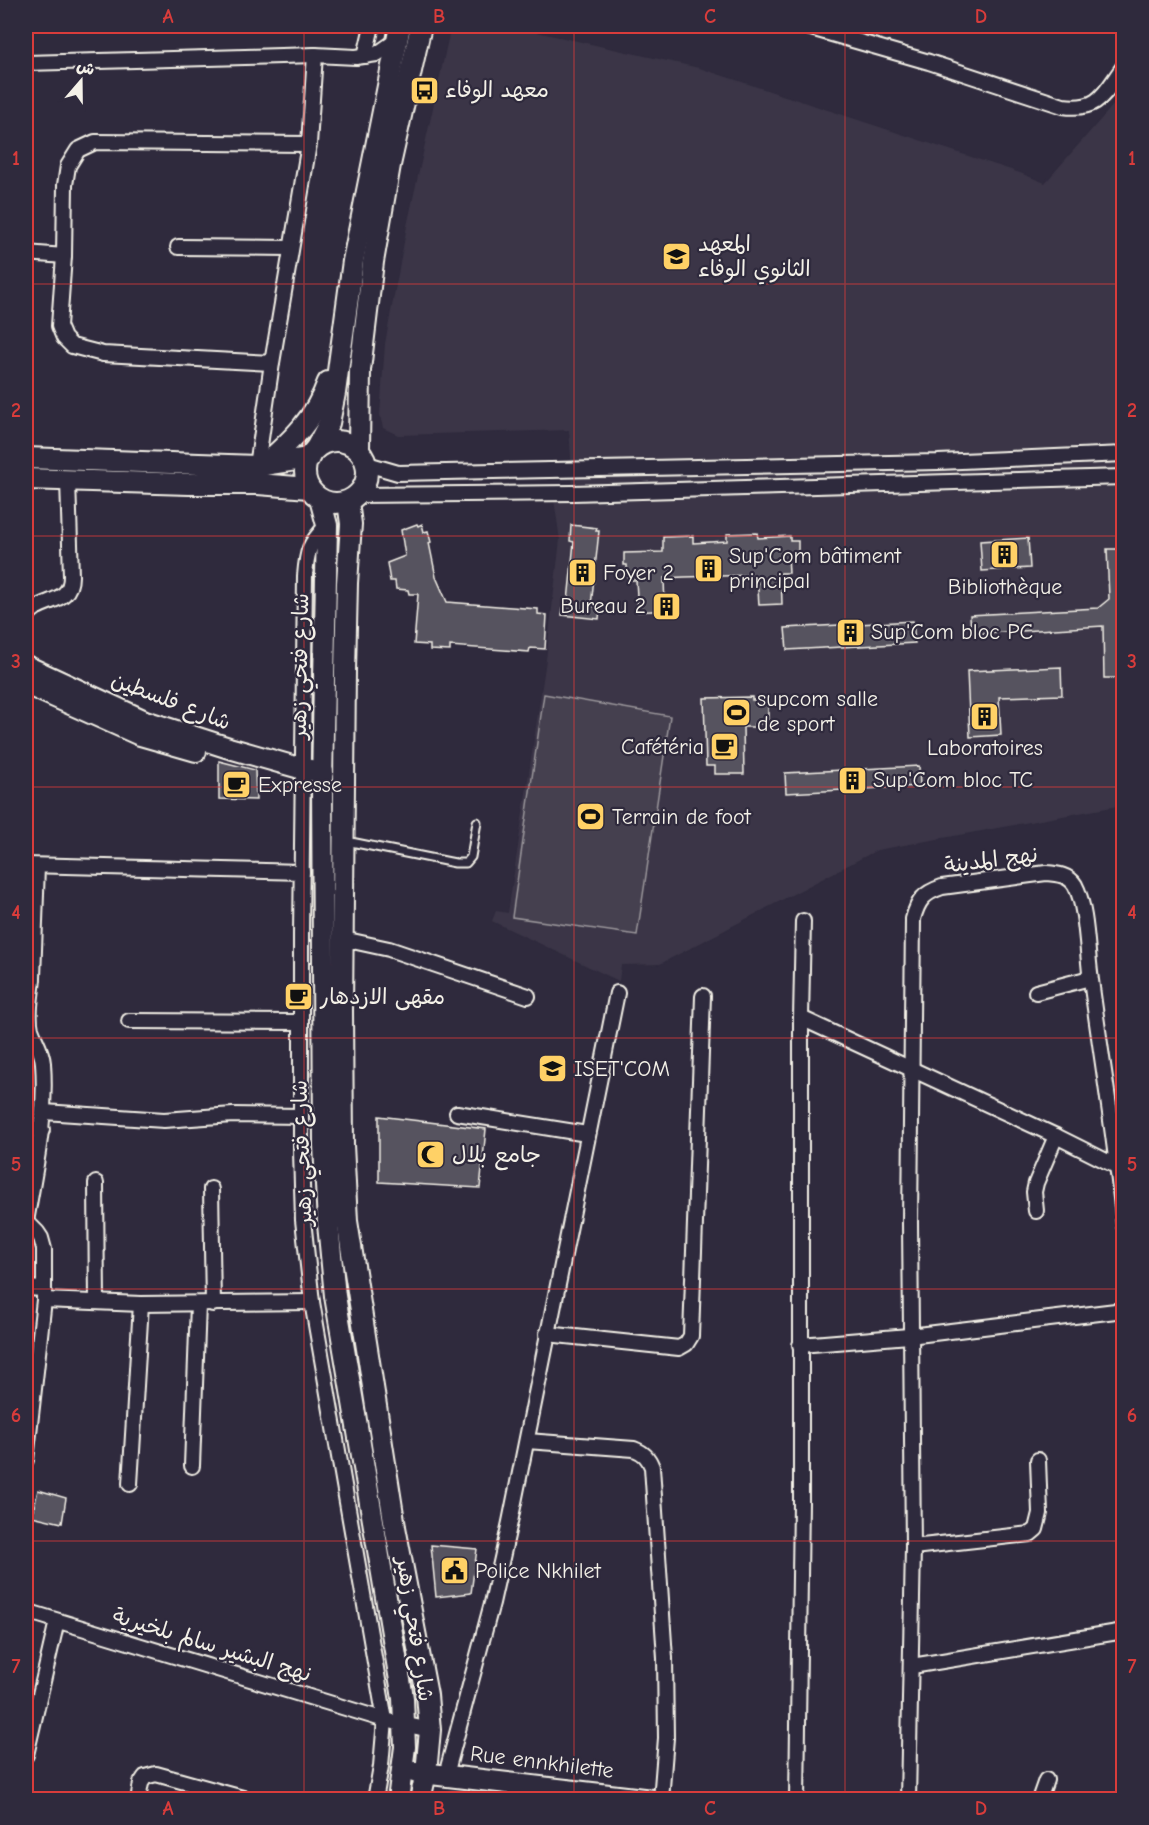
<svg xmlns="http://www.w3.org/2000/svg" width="1149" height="1825" font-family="'Comic Neue','Playpen Sans Arabic',sans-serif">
  <rect width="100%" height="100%" fill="#2f2a3d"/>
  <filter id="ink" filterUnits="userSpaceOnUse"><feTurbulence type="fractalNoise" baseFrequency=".0167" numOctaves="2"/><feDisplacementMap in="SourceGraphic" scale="12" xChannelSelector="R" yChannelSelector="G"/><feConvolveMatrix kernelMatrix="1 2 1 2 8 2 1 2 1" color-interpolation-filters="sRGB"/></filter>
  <g filter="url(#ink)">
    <!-- built -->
    <polygon fill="#3b3647" points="451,26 509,26 699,68 1020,173 1045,183 1123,94 1123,805 877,850 660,964 621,965 619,981 492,921 496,911 508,913 546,660 560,540 554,499 573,493 572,470 569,430 398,435 383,428 380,415 385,344 407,226"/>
    <!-- green -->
    <polygon fill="#454050" stroke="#9c989c" stroke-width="1.5" points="544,694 670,716 637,935 512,917"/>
    <!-- building -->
    <g fill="#56525f" stroke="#f4f1e8" stroke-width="1.5">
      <polygon points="417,524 418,526 422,524 424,532 428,531 431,542 429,543 436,577 447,602 538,609 538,614 547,615 545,649 530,648 529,652 450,646 450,651 430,650 430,645 414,644 418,594 409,594 408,590 396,589 395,581 390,581 387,563 405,556 401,530"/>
      <polygon points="571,525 597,528 596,531 599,531 591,606 600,607 599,619 562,615 564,601 568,601 574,542 570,541"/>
      <polygon points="757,533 758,538 790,536 790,541 798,541 798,555 788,555 789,573 781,573 782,604 759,605 757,575 684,577 664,578 665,610 638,612 636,580 628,580 627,565 624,565 624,553 663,552 663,537 693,536 693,543 727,541 727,534"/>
      <polygon points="1028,538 1030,568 982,571 980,541"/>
      <polygon points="1107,549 1124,549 1124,678 1104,678 1103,626 971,634 970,615 1098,608 1109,599"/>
      <polygon points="913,621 915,643 787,650 785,628"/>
      <polygon points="1061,667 1062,695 999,697 1001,735 970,737 967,671"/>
      <polygon points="752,697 752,700 768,700 768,723 754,724 754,727 743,727 744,774 715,774 715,766 706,766 704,698"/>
      <polygon points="219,761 255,770 256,800 219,799"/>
      <polygon points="919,766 920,786 786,793 785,773"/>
      <polygon points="379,1116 486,1129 480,1188 379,1182"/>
      <polygon points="38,1490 66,1498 62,1523 32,1516"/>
      <polygon points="431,1545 477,1549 471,1593 436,1597"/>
    </g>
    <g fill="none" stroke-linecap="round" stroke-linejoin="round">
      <defs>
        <polyline id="lane" points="346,841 455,863 466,863 471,857 477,822"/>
        <g id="street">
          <path d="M804,26L929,62L1063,106C1100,111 1104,93 1124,66"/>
          <polyline points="365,56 372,26"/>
          <polyline points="26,63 315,55 356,57 377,54 397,40"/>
          <polyline points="178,247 291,248"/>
          <polyline points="26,253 64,256"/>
          <polyline points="272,363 103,354 72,346 64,338 59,326 64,256 65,185 68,166 78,150 95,142 309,144"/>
          <polyline points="367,464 398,473 938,462 1124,454"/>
          <polyline points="257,475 257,466 272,363 309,144 315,55"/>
          <polyline points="359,495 573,493 1124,477"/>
          <path d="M327,525C309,544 307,550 305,576L301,935V1151L303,1220L312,1302L385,1720L381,1766L375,1800"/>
          <path d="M26,618C38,596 71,607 71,576L68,480"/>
          <polyline points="26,865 302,872"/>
          <polyline points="343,939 389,949 528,996"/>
          <polyline points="26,978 33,978 37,866"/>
          <polyline points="1036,992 1090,978"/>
          <polyline points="801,1018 1056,1136 1124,1170"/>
          <polyline points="129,1021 301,1022"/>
          <polyline points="44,1112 164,1120 233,1115 301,1116"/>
          <polyline points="457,1113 587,1134"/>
          <polyline points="26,1127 42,1130"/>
          <polyline points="96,1183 97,1302"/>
          <polyline points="211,1189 213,1304"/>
          <polyline points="1036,1211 1034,1192 1036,1183 1056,1136"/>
          <path d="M26,1222C35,1168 47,1119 43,1063C42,1050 35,1041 31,1029C27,1013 32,994 33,978"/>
          <polyline points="26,1224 32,1227 37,1232 41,1238 44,1249 44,1300 26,1460"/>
          <polyline points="26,1288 44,1289"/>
          <polyline points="44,1300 141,1304 312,1302"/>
          <polyline points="547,1334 679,1348 686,1344 691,1336 703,996"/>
          <polyline points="800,1345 909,1336 1124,1310"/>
          <path d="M527,1441L634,1449C644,1453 648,1457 652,1467L665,1658L666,1738L661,1800"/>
          <polyline points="192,1466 198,1304"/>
          <polyline points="130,1484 141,1304"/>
          <polyline points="913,1547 1030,1534 1036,1529 1040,1513 1038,1460"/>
          <polyline points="26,1611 385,1720 430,1730"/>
          <polyline points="912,1666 1124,1631"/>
          <polyline points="26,1755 57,1621"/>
          <polyline points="446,1775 492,1603 510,1522 617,993"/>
          <polyline points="138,1800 141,1783 145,1777 156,1774 250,1800"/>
          <polyline points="797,1800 801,1502 801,1018 803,921"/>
          <path d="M908,1800L913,1547L910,1223L913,919C918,900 924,893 942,887L1046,873C1057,874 1069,875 1075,885C1087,907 1087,954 1091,980C1102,1062 1116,1144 1124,1226"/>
          <polyline points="1039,1800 1046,1780"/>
        </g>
        <g id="secondary">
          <circle cx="336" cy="472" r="31"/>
          <polyline points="316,448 329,423 335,393 353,261 400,26"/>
          <polyline points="359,450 360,370 373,262 390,165 421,26"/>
          <polyline points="26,458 257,466 309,458"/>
          <path d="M264,465C292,440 315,419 328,382"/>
          <polyline points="26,479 189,484 258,484 309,488"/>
          <polyline points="320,499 327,525 322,784 324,1145 328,1224 335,1296 403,1698 405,1747 398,1800"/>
          <polyline points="348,502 351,524 347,583 345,671 342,1011 343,1145 347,1221 395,1527 427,1695 430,1730 426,1773 420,1800"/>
          <polyline points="26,666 145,721 229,748 303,769 323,772"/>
          <polyline points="26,684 140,735 196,751"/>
          <polyline points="414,1772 652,1800"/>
        </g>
      </defs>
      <!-- lane casing -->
      <use href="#lane" stroke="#f4f1e8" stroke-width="11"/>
      <!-- street casing -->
      <use href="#street" stroke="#f4f1e8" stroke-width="18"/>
      <!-- secondary casing -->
      <use href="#secondary" stroke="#f4f1e8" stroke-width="24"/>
      <!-- lane -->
      <use href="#lane" stroke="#2f2a3d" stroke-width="7"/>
      <!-- street -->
      <use href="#street" stroke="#2f2a3d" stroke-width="14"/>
      <!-- secondary -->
      <use href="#secondary" stroke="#2f2a3d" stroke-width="20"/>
    </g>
  </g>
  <!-- grid -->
  <path fill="none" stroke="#d93c3b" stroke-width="1.5" stroke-opacity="0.55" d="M304,26V1800M574,26V1800M845,26V1800M26,284H1124M26,536H1124M26,787H1124M26,1038H1124M26,1289H1124M26,1541H1124"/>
  <!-- icons -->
  <defs>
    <symbol id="bus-square" viewBox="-11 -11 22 22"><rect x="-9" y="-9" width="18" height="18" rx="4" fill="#ffd166" stroke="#2f2a3d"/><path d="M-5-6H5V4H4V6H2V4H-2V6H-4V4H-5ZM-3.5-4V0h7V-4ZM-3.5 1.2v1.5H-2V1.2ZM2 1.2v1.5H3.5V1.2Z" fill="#111"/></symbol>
    <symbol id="school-square" viewBox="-11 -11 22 22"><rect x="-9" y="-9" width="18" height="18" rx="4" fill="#ffd166" stroke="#2f2a3d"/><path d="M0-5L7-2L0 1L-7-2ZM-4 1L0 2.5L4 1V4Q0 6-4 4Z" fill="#111"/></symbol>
    <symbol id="building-square" viewBox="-11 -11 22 22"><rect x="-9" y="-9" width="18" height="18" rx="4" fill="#ffd166" stroke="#2f2a3d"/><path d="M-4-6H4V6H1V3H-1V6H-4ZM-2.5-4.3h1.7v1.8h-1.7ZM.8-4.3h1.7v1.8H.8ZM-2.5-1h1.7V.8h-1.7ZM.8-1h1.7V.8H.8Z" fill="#111"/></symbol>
    <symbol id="stadium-square" viewBox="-11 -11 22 22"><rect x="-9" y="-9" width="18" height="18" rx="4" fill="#ffd166" stroke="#2f2a3d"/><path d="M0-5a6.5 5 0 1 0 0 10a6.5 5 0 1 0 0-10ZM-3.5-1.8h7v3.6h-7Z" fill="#111"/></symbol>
    <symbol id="cafe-square" viewBox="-11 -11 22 22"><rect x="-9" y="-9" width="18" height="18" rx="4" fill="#ffd166" stroke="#2f2a3d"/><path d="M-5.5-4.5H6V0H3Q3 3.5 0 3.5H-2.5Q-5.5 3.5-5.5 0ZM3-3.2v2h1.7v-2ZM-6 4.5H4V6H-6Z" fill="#111"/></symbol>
    <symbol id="mosque-square" viewBox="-11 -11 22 22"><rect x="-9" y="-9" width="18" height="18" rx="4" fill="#ffd166" stroke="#2f2a3d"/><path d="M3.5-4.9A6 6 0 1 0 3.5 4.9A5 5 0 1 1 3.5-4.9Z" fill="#111"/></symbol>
    <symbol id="civic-square" viewBox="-11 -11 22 22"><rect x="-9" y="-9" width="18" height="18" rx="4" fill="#ffd166" stroke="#2f2a3d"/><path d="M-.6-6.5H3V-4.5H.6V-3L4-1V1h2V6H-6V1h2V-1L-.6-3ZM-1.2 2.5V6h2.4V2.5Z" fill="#111"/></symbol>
  </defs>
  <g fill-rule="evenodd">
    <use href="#bus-square" x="408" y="74" width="33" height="33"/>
    <use href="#school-square" x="660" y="240" width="33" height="33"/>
    <use href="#building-square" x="988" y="538" width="33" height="33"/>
    <use href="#building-square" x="692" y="552" width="33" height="33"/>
    <use href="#building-square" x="566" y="556" width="33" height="33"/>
    <use href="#building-square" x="650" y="590" width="33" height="33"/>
    <use href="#building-square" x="834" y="616" width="33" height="33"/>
    <use href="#stadium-square" x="720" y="696" width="33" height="33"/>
    <use href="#building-square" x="968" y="700" width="33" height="33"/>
    <use href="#cafe-square" x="708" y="730" width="33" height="33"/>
    <use href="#building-square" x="836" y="764" width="33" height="33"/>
    <use href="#cafe-square" x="220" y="768" width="33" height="33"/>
    <use href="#stadium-square" x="574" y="800" width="33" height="33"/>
    <use href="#cafe-square" x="282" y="980" width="33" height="33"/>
    <use href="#school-square" x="536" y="1052" width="33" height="33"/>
    <use href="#mosque-square" x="414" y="1138" width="33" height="33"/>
    <use href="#civic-square" x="438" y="1554" width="33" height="33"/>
  </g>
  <g text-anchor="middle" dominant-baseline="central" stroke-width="4.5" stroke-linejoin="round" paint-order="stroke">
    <!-- poi labels -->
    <g font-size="22" fill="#f4f1e8" stroke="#2f2a3d" text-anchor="start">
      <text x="445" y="90">معهد الوفاء</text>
      <text x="698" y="244">المعهد<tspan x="698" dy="25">الثانوي الوفاء</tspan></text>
      <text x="729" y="556">Sup'Com bâtiment<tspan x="729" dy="25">principal</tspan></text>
      <text x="603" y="573">Foyer 2</text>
      <text x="1005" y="587" text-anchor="middle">Bibliothèque</text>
      <text x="646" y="606" text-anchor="end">Bureau 2</text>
      <text x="871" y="632">Sup'Com bloc PC</text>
      <text x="757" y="699">supcom salle<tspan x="757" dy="25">de sport</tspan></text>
      <text x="704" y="747" text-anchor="end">Cafétéria</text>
      <text x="985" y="748" text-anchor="middle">Laboratoires</text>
      <text x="873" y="780">Sup'Com bloc TC</text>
      <text x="258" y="785">Expresse</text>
      <text x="612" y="817">Terrain de foot</text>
      <text x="320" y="997">مقهى الازدهار</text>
      <text x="574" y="1069">ISET'COM</text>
      <text x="452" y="1155">جامع بلال</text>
      <text x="475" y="1571">Police Nkhilet</text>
    </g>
    <!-- street labels -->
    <g font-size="22" fill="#f4f1e8" stroke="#2f2a3d">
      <text transform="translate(300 666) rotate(-89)">شارع فتحي زهير</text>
      <text transform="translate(171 701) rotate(21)">شارع فلسطين</text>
      <text transform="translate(991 860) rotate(-7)">نهج المدينة</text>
      <text transform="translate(302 1153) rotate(-92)">شارع فتحي زهير</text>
      <text transform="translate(415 1629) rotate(81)">شارع فتحي زهير</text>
      <text transform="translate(212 1645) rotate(17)">نهج البشير سالم بلخيرية</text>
      <text transform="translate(542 1762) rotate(7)">Rue ennkhilette</text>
    </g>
  </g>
  <!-- margin -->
  <rect width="1149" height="1825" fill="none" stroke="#2f2a3d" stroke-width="66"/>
  <!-- north arrow -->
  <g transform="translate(81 81) rotate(20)" stroke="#2f2a3d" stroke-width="4.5" paint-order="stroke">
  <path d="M0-4.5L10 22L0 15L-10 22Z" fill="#f4f1e8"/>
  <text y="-9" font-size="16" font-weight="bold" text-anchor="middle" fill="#f4f1e8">ش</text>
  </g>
  <rect x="33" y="33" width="1083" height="1759" fill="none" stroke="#d93c3b" stroke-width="2"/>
  <g font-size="20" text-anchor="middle" font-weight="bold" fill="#d93c3b">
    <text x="168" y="23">A</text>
    <text x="439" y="23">B</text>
    <text x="710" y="23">C</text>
    <text x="981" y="23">D</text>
    <text x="16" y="165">1</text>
    <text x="1132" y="165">1</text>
    <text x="16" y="417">2</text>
    <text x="1132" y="417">2</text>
    <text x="16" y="668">3</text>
    <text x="1132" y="668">3</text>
    <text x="16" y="919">4</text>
    <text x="1132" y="919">4</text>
    <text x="16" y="1171">5</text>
    <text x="1132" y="1171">5</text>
    <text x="16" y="1422">6</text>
    <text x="1132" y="1422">6</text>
    <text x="16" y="1673">7</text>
    <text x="1132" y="1673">7</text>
    <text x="168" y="1815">A</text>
    <text x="439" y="1815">B</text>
    <text x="710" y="1815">C</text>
    <text x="981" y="1815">D</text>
  </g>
</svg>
